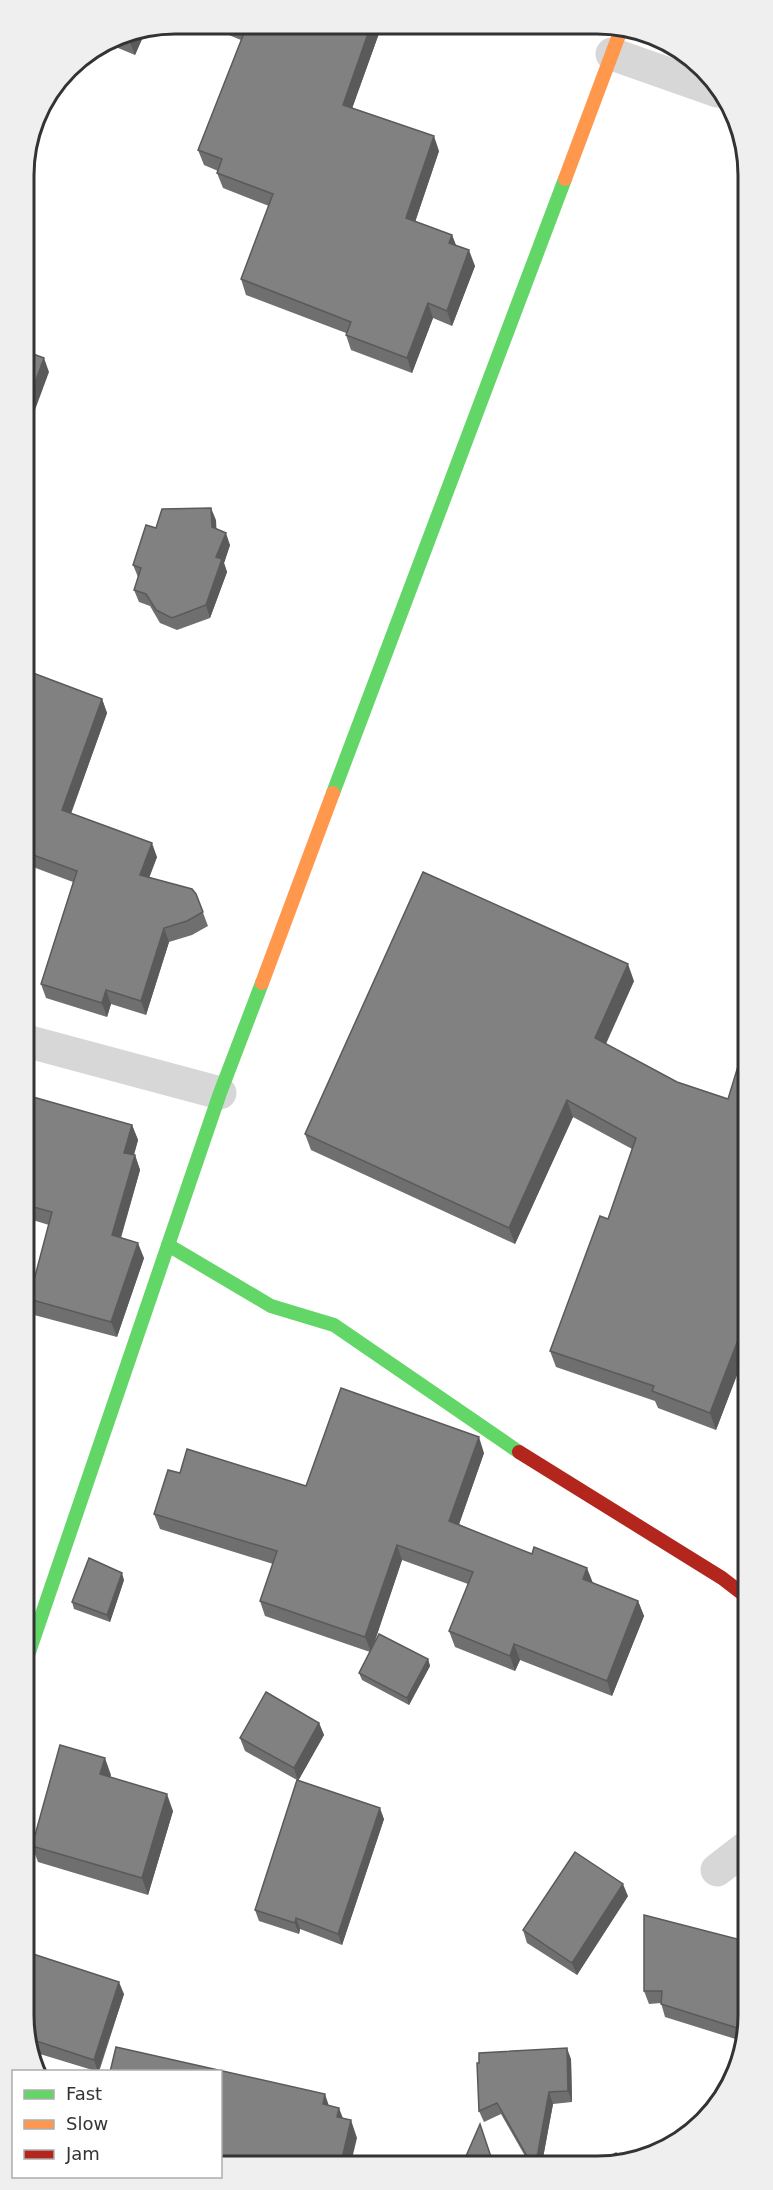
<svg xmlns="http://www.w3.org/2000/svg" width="773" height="2190" font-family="'DejaVu Sans',sans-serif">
  <rect width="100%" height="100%" fill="#fff"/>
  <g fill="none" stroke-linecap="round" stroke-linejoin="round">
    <!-- street -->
    <g stroke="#d7d7d7" stroke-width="33">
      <polyline points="612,54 717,91"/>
      <polyline points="26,1041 220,1093"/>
      <polyline points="717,1870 748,1846"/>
    </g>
    <!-- fast -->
    <g stroke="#63d668" stroke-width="14">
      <polyline points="333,793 565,179"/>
      <polyline points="168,1245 271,1306 334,1325 519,1452"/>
      <polyline points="26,1661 220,1093 262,983"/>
    </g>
    <!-- slow -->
    <g stroke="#ff974d" stroke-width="14">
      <polyline points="565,179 622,27"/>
      <polyline points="262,983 333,793"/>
    </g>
    <!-- jam -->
    <polyline stroke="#b3261e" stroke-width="14" points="519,1452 722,1578 748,1598"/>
  </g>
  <!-- wall -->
  <g fill="#6f6f6f">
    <polygon points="202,24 382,25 352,108 439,151 415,222 452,235 456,245 475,266 452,326 433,318 412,373 351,350 346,335 346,333 246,295 241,279 269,206 223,188 217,173 218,171 204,165 198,150 241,40"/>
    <polygon points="146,30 135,55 106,43 118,35"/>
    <polygon points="216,520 216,529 230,545 224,563 227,572 210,618 177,630 160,623 150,606 139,602 134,590 138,577 133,565 156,528"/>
    <polygon points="25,670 102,699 107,713 71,814 157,857 149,877 196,894 208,926 192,935 169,942 146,1015 111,1004 107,1017 46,998 41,984 73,882 25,864"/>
    <polygon points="634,981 606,1044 677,1082 728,1099 747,1037 748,1346 716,1430 658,1408 655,1401 556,1367 550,1351 608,1219 632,1149 573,1117 515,1244 311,1150 305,1134"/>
    <polygon points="26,1095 132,1125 138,1140 134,1155 135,1155 140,1170 121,1238 144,1258 117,1337 34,1315 29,1299 49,1225 26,1218"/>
    <polygon points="484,1453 459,1524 593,1583 638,1601 644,1616 612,1696 520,1660 515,1671 455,1647 449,1631 468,1584 402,1560 374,1644 428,1659 430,1666 409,1705 362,1680 359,1673 370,1652 265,1616 260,1601 273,1564 160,1529 154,1514 180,1473 306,1486"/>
    <polygon points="124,1580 110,1622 74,1609 72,1602"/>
    <polygon points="319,1723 324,1735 298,1781 384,1819 342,1945 300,1929 299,1934 259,1921 255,1910 297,1780 245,1751 240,1738"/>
    <polygon points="111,1775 110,1778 173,1811 148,1895 38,1862 32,1846"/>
    <polygon points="628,1896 577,1975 527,1943 523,1930"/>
    <polygon points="644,1915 749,2024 745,2042 665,2017 661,2003 649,2004 644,1991"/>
    <polygon points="27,1952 124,1994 99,2072 30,2051 27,2045"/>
    <polygon points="571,2059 572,2102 553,2104 542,2163 529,2163 501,2114 484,2122 479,2111"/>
  </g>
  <!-- shaded-wall -->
  <g fill="#5a5a5a">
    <polygon points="371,25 382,25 348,120 343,105"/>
    <polygon points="146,30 135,55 129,40 132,33"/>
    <polygon points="434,136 439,151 411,234 406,218"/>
    <polygon points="452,235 458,251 449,243"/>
    <polygon points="469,250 475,266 452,326 447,311"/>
    <polygon points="428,303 433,318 412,373 407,358"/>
    <polygon points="44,358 49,372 25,437 25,410"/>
    <polygon points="211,508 216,520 217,539 212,527"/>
    <polygon points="226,533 230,545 224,563 227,572 210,618 206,605 216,557"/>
    <polygon points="102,699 107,713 67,824 62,810"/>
    <polygon points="152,843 157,857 145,889 140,875"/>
    <polygon points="164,928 169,942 146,1015 141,1001"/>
    <polygon points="628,964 634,981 601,1054 595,1038"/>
    <polygon points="106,990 111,1004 107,1017 102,1003"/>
    <polygon points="567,1100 573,1117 515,1244 509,1228"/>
    <polygon points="132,1125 138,1140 130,1168 124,1153"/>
    <polygon points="135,1155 140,1170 117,1250 112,1235"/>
    <polygon points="138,1243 144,1258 117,1337 111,1322"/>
    <polygon points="748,1314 748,1346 716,1430 710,1413"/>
    <polygon points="479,1437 484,1453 455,1536 449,1521"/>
    <polygon points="397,1545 402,1560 371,1652 365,1637"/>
    <polygon points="587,1568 593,1583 583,1579"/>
    <polygon points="122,1573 124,1580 110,1622 107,1615"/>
    <polygon points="638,1601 644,1616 612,1696 607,1681"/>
    <polygon points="514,1644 520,1660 515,1671 510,1656"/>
    <polygon points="428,1659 430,1666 409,1705 407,1698"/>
    <polygon points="319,1723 324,1735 298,1781 294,1768"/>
    <polygon points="105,1758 111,1775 106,1791 100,1774"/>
    <polygon points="167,1794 173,1811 148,1895 142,1878"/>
    <polygon points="380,1808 384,1819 342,1945 338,1934"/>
    <polygon points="623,1884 628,1896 577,1975 572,1963"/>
    <polygon points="296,1918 300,1929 299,1934 295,1923"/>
    <polygon points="119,1982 124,1994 98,2072 94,2060"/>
    <polygon points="567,2048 571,2059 572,2102 568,2091"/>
    <polygon points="549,2092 553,2104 542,2163 536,2163"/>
    <polygon points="325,2094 331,2112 323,2104"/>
    <polygon points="339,2108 346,2126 337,2117"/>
    <polygon points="351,2120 357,2138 351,2163 341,2163"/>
  </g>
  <!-- building -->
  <g fill="#818181" stroke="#5a5a5a" stroke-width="1.5">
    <polygon points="236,24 371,25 343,105 434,136 406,218 452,235 449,243 469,250 447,311 428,303 407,358 346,335 351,322 241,279 273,194 217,173 222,159 198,150 246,28"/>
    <polygon points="132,33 129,40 118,35"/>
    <polygon points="25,351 44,358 25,410"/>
    <polygon points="211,508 212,527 226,533 216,557 222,559 206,605 172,618 156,610 146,594 134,590 141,568 133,565 146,525 156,528 162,509"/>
    <polygon points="25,670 102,699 62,810 152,843 140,875 192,889 196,894 203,912 187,921 164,928 141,1001 106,990 102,1003 41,984 77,871 25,852"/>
    <polygon points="423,872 628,964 595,1038 677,1082 728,1099 747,1037 748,1314 710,1413 652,1391 654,1386 550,1351 600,1216 608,1219 636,1138 567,1100 509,1228 305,1134"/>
    <polygon points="26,1095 132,1125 124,1153 135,1155 112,1235 138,1243 111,1322 29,1299 52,1212 26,1205"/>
    <polygon points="341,1388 479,1437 449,1521 532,1554 534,1547 587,1568 583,1579 638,1601 607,1681 514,1644 510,1656 449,1631 473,1572 397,1545 365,1637 260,1601 277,1551 154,1514 168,1470 180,1473 187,1449 306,1486"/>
    <polygon points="89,1558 122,1573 107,1615 72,1602"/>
    <polygon points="379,1634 428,1659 407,1698 359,1673"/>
    <polygon points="266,1692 319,1723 294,1768 240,1738"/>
    <polygon points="60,1745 105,1758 100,1774 167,1794 142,1878 32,1846"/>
    <polygon points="297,1780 380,1808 338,1934 296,1918 295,1923 255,1910"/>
    <polygon points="575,1852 623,1884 572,1963 523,1930"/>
    <polygon points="644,1915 749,1942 749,2024 747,2031 661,2004 662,1991 644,1991"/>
    <polygon points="27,1952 119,1982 94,2060 27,2038"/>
    <polygon points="116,2047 325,2094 323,2104 339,2108 337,2117 351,2120 341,2163 220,2163 220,2072 110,2072"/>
    <polygon points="567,2048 568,2091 549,2092 536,2163 531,2163 497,2103 479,2111 477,2063 479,2063 479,2053"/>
    <polygon points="480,2124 493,2163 463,2163"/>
    <polygon points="616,2153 622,2163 600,2163"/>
  </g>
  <!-- crop -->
  <path d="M0 0H773V2190H0ZM175 34H597A141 141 0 0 1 738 175V2015A141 141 0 0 1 597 2156H175A141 141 0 0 1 34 2015V175A141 141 0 0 1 175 34Z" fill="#efefef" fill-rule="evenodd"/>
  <path fill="none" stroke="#333" stroke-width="3" d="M175 34H597A141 141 0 0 1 738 175V2015A141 141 0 0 1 597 2156H175A141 141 0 0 1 34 2015V175A141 141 0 0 1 175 34Z"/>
  <!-- legend -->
  <rect x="12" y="2070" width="210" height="108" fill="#ffffff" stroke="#adadad" stroke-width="1.5"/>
  <rect x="24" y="2090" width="30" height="9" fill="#63d668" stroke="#adadad" stroke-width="1.5"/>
  <text x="66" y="2100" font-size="18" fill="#333333">Fast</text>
  <rect x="24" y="2120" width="30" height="9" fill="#ff974d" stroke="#adadad" stroke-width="1.5"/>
  <text x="66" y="2130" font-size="18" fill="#333333">Slow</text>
  <rect x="24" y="2150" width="30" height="9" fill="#b3261e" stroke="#adadad" stroke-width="1.5"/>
  <text x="66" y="2160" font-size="18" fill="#333333">Jam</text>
</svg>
